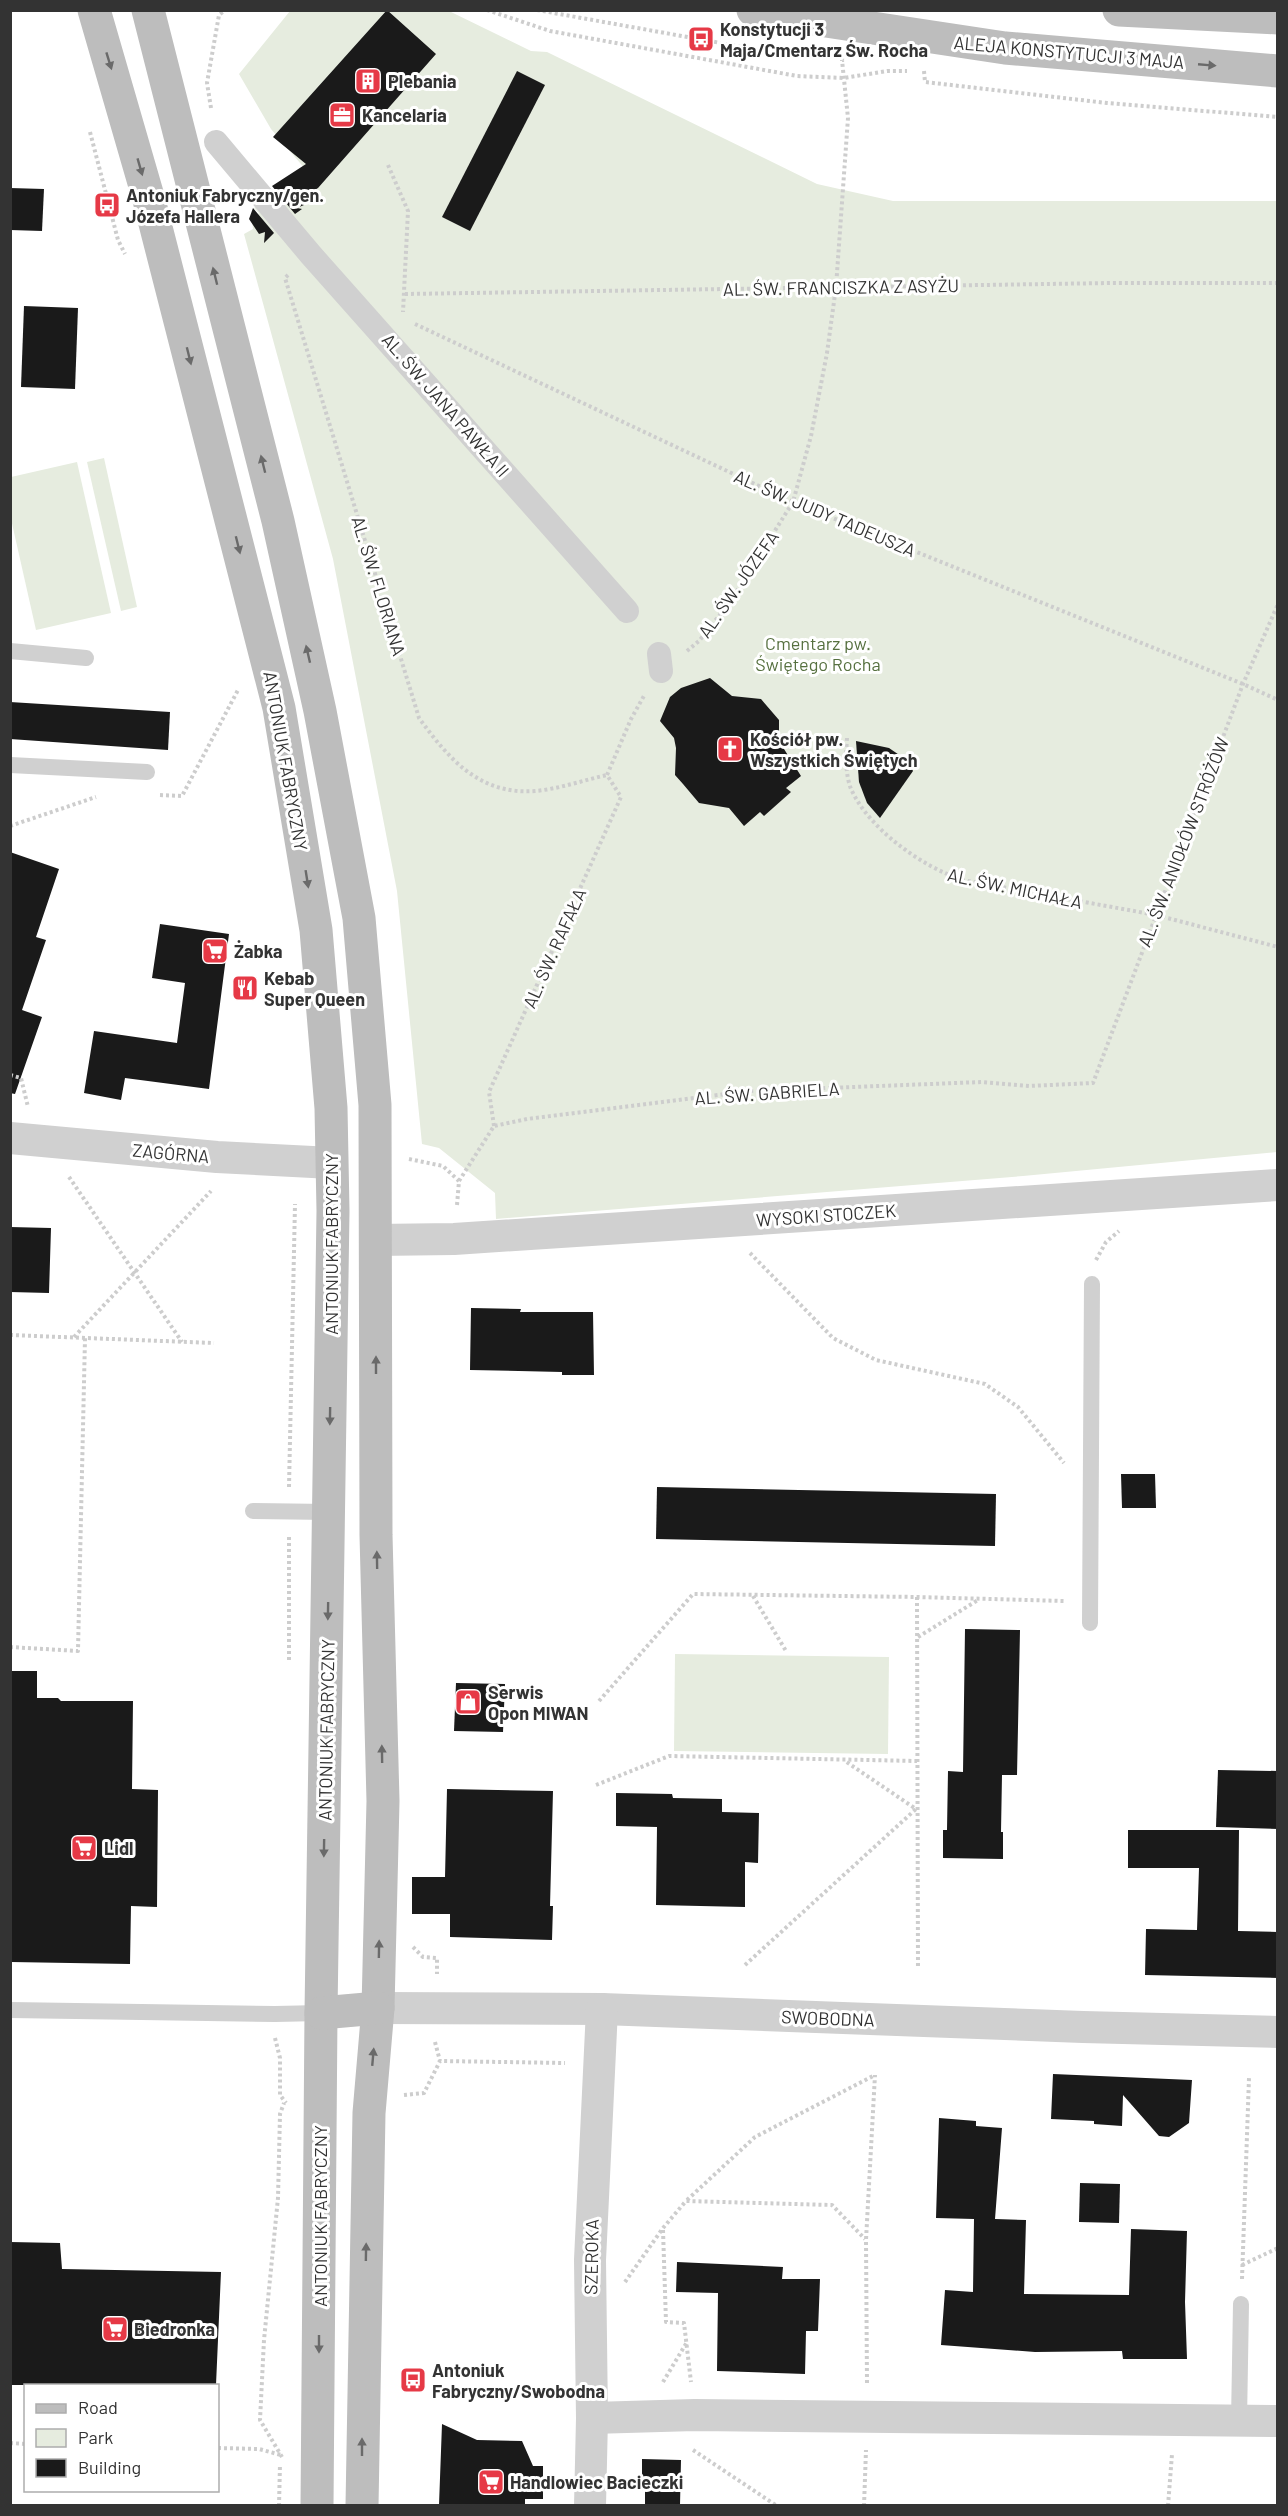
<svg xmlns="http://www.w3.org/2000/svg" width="1288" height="2516" font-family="Barlow,sans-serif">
  <rect width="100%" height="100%" fill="#fff"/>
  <!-- green -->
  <g fill="#e6ecdf">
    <polygon points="290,11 449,11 531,51 547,52 817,184 893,201 1277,201 1277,1152 1023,1176 496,1219 495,1193 439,1148 422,1144 397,891 333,559 244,234 253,229 252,220 259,213 254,208 273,191 278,196 306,170 271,129 239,74"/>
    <polygon points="104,458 137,607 121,611 87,462"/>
    <polygon points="77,462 111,613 36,630 11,519 11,477"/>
    <polygon points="675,1654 889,1657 888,1754 674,1751"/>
  </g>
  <!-- building -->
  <g fill="#1a1a1a">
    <polygon points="387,10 436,54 318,188 310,193 304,205 297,208 302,209 295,214 272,186 306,164 273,137"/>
    <polygon points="517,71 545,85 470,231 442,217"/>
    <polygon points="10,188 44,189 42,231 10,230"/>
    <polygon points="253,208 274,233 264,243 265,232 259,234 249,219"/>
    <polygon points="24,306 78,308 75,389 21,387"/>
    <polygon points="710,678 732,696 761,699 779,720 779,736 784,749 801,776 786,788 791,792 764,816 760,812 744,826 729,808 699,803 683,784 675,775 676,748 674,738 660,721 670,697 681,688"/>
    <polygon points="10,702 170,712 168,750 10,739"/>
    <polygon points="856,741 889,748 908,761 913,771 880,818 867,803 859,782"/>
    <polygon points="10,852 59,869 36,937 46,940 22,1010 42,1017 15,1094 10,1093"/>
    <polygon points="160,924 229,934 209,1089 125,1078 121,1100 84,1093 94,1031 177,1043 185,983 152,978"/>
    <polygon points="10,1227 51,1228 49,1293 10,1292"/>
    <polygon points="471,1308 521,1309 520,1312 593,1312 594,1375 562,1375 562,1372 470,1370"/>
    <polygon points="1121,1474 1155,1474 1156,1508 1122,1508"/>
    <polygon points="657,1487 996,1494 995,1546 656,1539"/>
    <polygon points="965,1629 1020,1630 1017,1775 1002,1775 1001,1832 1003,1832 1003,1859 943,1858 943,1830 947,1830 948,1771 963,1772"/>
    <polygon points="10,1671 37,1671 37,1698 58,1698 61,1701 133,1701 132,1789 158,1790 157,1907 131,1906 130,1964 11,1962"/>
    <polygon points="456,1683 505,1684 503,1732 454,1731"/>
    <polygon points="1218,1770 1278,1771 1278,1829 1216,1827"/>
    <polygon points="447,1789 553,1791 550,1906 553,1906 552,1940 450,1937 450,1914 412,1914 412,1877 445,1877"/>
    <polygon points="616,1793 672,1794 673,1798 722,1799 722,1812 759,1813 758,1863 745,1862 745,1907 656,1905 657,1827 616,1826"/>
    <polygon points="1128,1830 1239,1830 1238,1931 1278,1932 1278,1978 1145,1975 1146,1929 1197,1930 1199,1868 1128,1868"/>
    <polygon points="1053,2074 1192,2080 1189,2123 1169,2137 1159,2136 1123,2095 1122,2126 1094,2124 1094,2121 1051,2119"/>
    <polygon points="939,2118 976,2121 976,2126 1002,2128 995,2219 1026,2220 1024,2294 1129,2295 1131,2229 1187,2231 1185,2302 1187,2359 1123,2359 1122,2351 1035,2352 941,2345 945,2290 973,2292 974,2219 936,2218"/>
    <polygon points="1080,2183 1120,2184 1119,2223 1079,2222"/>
    <polygon points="10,2242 60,2243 62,2269 221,2272 216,2385 10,2385"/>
    <polygon points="677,2262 783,2267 782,2279 820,2279 818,2331 806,2331 805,2374 717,2371 718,2293 676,2292"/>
    <polygon points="442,2424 477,2440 522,2441 533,2466 543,2466 543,2499 525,2499 525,2505 439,2505"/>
    <polygon points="642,2459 681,2460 680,2505 645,2505 645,2491 642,2491"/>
  </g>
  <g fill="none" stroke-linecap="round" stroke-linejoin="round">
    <!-- path -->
    <g stroke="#cdcdcd" stroke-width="4" stroke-dasharray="3 3" stroke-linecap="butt">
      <polyline points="487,10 550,31 797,76 844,78 887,71 907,71"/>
      <polyline points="537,10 782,54 817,57"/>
      <polyline points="924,71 925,82 1107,103 1278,117"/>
      <polyline points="211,108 207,83 219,15 225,10"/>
      <polyline points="90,132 118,240 125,254"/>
      <polyline points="388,165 408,211 403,312"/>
      <path d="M288,275L285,278L419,718C449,759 479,795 535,791C559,789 584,780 607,775"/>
      <polyline points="405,294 1111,283 1278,283"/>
      <polyline points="415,324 793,502 1243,684 1278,700"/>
      <polyline points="687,651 699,641 730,602 793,502 811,436 827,353 836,287 848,118 842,60 845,60"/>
      <path d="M847,738C846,754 845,774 851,789C869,829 922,867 963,880L1156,915L1278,947"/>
      <polyline points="607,775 631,719 645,694"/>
      <polyline points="160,795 182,796 238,690"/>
      <polyline points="10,826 96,797"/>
      <polyline points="10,1075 21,1078 28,1107"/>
      <polyline points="494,1126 489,1092 621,797 607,775"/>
      <polyline points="409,1159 443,1166 459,1181"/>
      <polyline points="69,1177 182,1342"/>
      <polyline points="457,1205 459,1181 494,1126 527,1119 750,1091 982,1082 1029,1086 1093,1083 1243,684 1278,604"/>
      <polyline points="750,1253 833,1338 876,1360 985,1384 1018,1407 1064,1463"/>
      <polyline points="1096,1260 1106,1242 1119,1231"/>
      <polyline points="10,1335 214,1343"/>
      <polyline points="74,1337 211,1191"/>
      <polyline points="289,1487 295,1204"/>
      <polyline points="289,1537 289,1661"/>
      <polyline points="753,1596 786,1651"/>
      <polyline points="917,1597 918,1969"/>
      <polyline points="918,1637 978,1600"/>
      <polyline points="10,1647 78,1651 85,1338"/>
      <polyline points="599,1701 693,1594 917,1597 1064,1601"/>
      <polyline points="596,1785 669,1756 917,1761"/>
      <polyline points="413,1947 423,1957 437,1958 437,1974"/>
      <polyline points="745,1965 916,1809 845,1761"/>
      <polyline points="275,2038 280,2058 280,2095 286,2103"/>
      <polyline points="435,2042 440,2061"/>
      <polyline points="404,2095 424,2093 440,2061 565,2063"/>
      <polyline points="687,2200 755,2137 875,2075"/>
      <polyline points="663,2230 666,2322 684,2323 691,2382"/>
      <polyline points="1242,2265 1278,2248"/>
      <polyline points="1242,2279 1249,2078"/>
      <polyline points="625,2282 663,2228 686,2201 832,2205 865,2239"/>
      <polyline points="663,2382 687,2342"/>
      <polyline points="867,2383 866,2240 875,2075"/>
      <polyline points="10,2443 26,2444"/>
      <polyline points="218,2448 259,2449 281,2455"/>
      <polyline points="693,2450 777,2506"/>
      <polyline points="282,2457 260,2420 264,2340 278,2198 280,2114 284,2103"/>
      <polyline points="279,2506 280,2464"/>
      <polyline points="864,2506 866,2450"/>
      <polyline points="1168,2506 1172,2454"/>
    </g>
    <!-- service -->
    <g stroke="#d0d0d0" stroke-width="16">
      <polyline points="10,651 86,658"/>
      <polyline points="10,765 147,772"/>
      <polyline points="253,1511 329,1512"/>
      <polyline points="1090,1623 1092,1284"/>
      <polyline points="10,2010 275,2014 321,2013"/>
      <polyline points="1239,2421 1241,2304"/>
    </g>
    <!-- pedestrian -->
    <g stroke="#d0d0d0" stroke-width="24">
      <polyline points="216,142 311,255 627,611"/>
      <polyline points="659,654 661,671"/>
    </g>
    <!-- minor -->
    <g stroke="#d0d0d0" stroke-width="32">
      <polyline points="10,1138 217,1157 332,1163"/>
      <polyline points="375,1240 454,1239 1278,1185"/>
      <polyline points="378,2008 602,2009 1083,2027 1278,2032"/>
      <polyline points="592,2418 695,2415 1278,2421"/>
      <polyline points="590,2506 592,2418 590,2260 602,2009"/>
    </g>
    <!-- secondary -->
    <g stroke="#bdbdbd" stroke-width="33">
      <polyline points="94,10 149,200 279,708 316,930 331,1108 333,1211 321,2013 317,2506"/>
      <polyline points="148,10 278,521 320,711 359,918 375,1105 376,1535 383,1801 378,2008 369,2113 362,2506"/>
      <polyline points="753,10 1005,48 1278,71"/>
      <polyline points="1119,10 1278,18"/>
      <polyline points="321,2013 378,2008"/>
    </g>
  </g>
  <!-- one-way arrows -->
  <defs><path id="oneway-solid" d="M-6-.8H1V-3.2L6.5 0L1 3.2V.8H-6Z" transform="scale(1.5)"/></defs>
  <g fill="#6a6a6a">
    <use href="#oneway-solid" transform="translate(109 61) rotate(73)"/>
    <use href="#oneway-solid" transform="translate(1207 65) rotate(5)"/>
    <use href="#oneway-solid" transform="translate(140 167) rotate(74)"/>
    <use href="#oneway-solid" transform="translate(215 276) rotate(-104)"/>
    <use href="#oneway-solid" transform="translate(189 356) rotate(76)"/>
    <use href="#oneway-solid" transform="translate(263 464) rotate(-104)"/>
    <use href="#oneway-solid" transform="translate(238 545) rotate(76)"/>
    <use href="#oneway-solid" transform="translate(308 654) rotate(-103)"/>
    <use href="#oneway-solid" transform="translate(307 879) rotate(81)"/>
    <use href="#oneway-solid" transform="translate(376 1365) rotate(-90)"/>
    <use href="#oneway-solid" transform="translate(330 1416) rotate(91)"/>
    <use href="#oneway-solid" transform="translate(377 1560) rotate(-91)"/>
    <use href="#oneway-solid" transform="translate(328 1611) rotate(91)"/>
    <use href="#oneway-solid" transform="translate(382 1754) rotate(-91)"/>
    <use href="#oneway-solid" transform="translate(324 1848) rotate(91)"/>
    <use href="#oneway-solid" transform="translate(379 1949) rotate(-89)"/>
    <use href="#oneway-solid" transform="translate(373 2057) rotate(-85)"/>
    <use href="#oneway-solid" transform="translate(366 2252) rotate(-89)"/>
    <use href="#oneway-solid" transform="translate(319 2344) rotate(90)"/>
    <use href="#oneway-solid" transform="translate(362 2447) rotate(-90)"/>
  </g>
  <!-- icons -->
  <defs>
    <symbol id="bus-square" viewBox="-11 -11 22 22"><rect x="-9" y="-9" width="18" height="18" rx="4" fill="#e63946" stroke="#fff"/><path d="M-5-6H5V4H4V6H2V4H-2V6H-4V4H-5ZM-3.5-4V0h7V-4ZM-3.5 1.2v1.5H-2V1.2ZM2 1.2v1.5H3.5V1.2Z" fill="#fff"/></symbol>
    <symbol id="building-square" viewBox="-11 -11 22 22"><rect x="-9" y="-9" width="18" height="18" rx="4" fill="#e63946" stroke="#fff"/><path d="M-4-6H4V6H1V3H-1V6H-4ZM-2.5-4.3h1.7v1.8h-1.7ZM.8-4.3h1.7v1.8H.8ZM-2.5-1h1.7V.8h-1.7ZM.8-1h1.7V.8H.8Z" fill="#fff"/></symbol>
    <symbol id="office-square" viewBox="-11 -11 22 22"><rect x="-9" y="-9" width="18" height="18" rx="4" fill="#e63946" stroke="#fff"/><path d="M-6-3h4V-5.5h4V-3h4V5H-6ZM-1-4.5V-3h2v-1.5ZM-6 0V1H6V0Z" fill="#fff"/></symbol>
    <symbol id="church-square" viewBox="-11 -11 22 22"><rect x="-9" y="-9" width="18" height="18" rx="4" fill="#e63946" stroke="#fff"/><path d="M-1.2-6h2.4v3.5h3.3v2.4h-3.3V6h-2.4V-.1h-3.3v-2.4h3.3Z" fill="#fff"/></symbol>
    <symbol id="supermarket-square" viewBox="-11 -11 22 22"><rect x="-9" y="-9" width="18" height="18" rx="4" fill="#e63946" stroke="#fff"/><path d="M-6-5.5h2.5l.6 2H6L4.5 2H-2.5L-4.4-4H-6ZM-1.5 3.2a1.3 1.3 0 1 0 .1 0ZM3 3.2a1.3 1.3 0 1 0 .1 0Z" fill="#fff"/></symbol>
    <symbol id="restaurant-square" viewBox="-11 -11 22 22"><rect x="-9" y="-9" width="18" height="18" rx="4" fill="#e63946" stroke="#fff"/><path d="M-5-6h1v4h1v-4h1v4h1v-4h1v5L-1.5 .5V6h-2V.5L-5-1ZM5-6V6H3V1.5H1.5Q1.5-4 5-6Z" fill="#fff"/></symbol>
    <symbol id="shop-square" viewBox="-11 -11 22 22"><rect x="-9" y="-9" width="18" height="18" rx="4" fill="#e63946" stroke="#fff"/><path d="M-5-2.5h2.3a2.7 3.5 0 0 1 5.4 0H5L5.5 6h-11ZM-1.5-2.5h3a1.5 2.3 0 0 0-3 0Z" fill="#fff"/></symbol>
  </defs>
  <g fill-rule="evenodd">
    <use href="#bus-square" x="686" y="24" width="30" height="30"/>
    <use href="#building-square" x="353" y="66" width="30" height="30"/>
    <use href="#office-square" x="327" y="100" width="30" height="30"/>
    <use href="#bus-square" x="92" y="190" width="30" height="30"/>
    <use href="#church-square" x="715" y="734" width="30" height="30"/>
    <use href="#supermarket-square" x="200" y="936" width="30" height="30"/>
    <use href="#restaurant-square" x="230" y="973" width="30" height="30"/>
    <use href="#shop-square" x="453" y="1687" width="30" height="30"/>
    <use href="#supermarket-square" x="69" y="1833" width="30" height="30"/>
    <use href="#supermarket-square" x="100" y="2314" width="30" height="30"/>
    <use href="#bus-square" x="398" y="2365" width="30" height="30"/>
    <use href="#supermarket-square" x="476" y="2467" width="30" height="30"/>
  </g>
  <g text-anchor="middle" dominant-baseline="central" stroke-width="6" stroke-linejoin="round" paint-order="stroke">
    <!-- poi labels -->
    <g font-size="18" font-weight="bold" fill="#333" stroke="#fff" text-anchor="start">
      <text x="720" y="29">Konstytucji 3<tspan x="720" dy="21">Maja/Cmentarz Św. Rocha</tspan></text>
      <text x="388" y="81">Plebania</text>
      <text x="362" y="115">Kancelaria</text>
      <text x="126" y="195">Antoniuk Fabryczny/gen.<tspan x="126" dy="21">Józefa Hallera</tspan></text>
      <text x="750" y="739">Kościół pw.<tspan x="750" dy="21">Wszystkich Świętych</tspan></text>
      <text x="234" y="951">Żabka</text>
      <text x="264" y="978">Kebab<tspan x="264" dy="21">Super Queen</tspan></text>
      <text x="488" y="1692">Serwis<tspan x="488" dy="21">Opon MIWAN</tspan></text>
      <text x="104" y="1848">Lidl</text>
      <text x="134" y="2329">Biedronka</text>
      <text x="432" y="2370">Antoniuk<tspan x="432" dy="21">Fabryczny/Swobodna</tspan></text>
      <text x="510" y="2482">Handlowiec Bacieczki</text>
    </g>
    <!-- street labels -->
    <g font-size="18" fill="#333" stroke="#fff">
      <text transform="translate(1069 52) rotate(5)">ALEJA KONSTYTUCJI 3 MAJA</text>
      <text transform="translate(841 287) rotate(-1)">AL. ŚW. FRANCISZKA Z ASYŻU</text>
      <text transform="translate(446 405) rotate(49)">AL. ŚW. JANA PAWŁA II</text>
      <text transform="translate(825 513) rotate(23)">AL. ŚW. JUDY TADEUSZA</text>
      <text transform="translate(738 584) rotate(-55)">AL. ŚW. JÓZEFA</text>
      <text transform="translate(379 586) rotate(73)">AL. ŚW. FLORIANA</text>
      <text transform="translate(286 761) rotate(80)">ANTONIUK FABRYCZNY</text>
      <text transform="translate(1183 842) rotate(-69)">AL. ŚW. ANIOŁÓW STRÓŻÓW</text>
      <text transform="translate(1015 888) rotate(12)">AL. ŚW. MICHAŁA</text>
      <text transform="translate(554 948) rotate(-66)">AL. ŚW. RAFAŁA</text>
      <text transform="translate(767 1093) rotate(-4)">AL. ŚW. GABRIELA</text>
      <text transform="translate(171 1153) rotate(5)">ZAGÓRNA</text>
      <text transform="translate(826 1215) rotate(-4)">WYSOKI STOCZEK</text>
      <text transform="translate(331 1244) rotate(-90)">ANTONIUK FABRYCZNY</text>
      <text transform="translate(326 1730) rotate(-89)">ANTONIUK FABRYCZNY</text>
      <text transform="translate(828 2018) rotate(2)">SWOBODNA</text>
      <text transform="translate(320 2216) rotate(-90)">ANTONIUK FABRYCZNY</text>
      <text transform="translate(591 2257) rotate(-89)">SZEROKA</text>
    </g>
    <!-- park labels -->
    <g font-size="18" fill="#56703f" stroke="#fff">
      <text x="818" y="643">Cmentarz pw.<tspan x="818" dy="21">Świętego Rocha</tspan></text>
    </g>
  </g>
  <!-- border -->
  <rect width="1288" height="2516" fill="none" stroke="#333333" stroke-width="24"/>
  <!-- legend -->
  <rect x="24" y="2384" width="195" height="108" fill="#ffffff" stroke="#adadad" stroke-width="1.5"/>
  <rect x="36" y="2404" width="30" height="9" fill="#bdbdbd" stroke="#adadad" stroke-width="1.5"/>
  <text x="78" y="2414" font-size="18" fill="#333333">Road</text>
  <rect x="36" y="2429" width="30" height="18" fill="#e6ecdf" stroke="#adadad" stroke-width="1.5"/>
  <text x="78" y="2444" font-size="18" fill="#333333">Park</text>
  <rect x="36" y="2459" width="30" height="18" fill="#1a1a1a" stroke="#adadad" stroke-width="1.5"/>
  <text x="78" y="2474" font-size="18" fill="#333333">Building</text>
</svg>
